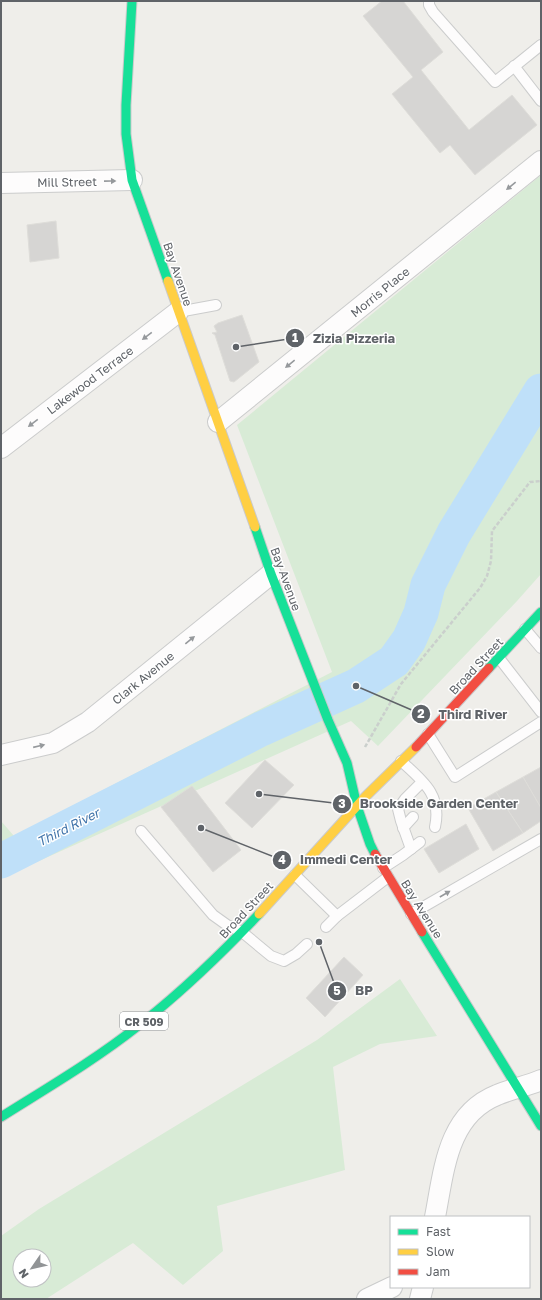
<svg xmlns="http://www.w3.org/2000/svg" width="542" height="1300" font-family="'Golos Text',sans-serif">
  <rect width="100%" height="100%" fill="#efeeea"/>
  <!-- green -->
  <g fill="#d8ebd6" fill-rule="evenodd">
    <polygon points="541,175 541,574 517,601 378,746 351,721 1,878 1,821 14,836 332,672 237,425"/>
    <path d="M400,979L437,1036L380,1044L333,1067L345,1170L217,1206L223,1251L183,1285L133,1243L46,1299H1V1236L39,1209L317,1040ZM20,1256H44V1280H20Z"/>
  </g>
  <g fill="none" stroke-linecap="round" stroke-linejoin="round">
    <!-- river -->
    <polyline stroke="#bfe0f9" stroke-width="35" points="1,861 261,729 356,686 394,661 409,640 421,613 428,585 454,533 541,391"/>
  </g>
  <!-- building -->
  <g fill="#d6d5d3" stroke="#deddd9">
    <polygon points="382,1 403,1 443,52 421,70 469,130 512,95 537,125 475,175 450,145 440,153 392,94 413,77 363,16"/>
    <polygon points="56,221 59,258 30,262 27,225"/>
    <polygon points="242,315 259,362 234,382 230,381 215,335 212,333 217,332 214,326 218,323"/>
    <polygon points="265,760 294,785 252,828 225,803"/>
    <polygon points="541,767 541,808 523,777"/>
    <polygon points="523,777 541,808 541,821 523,833 496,792"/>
    <polygon points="192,786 241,850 213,872 161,807"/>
    <polygon points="496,792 523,833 493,851 468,808"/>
    <polygon points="466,824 479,849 439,873 424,849"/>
    <polygon points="344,957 363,975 325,1017 306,998"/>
  </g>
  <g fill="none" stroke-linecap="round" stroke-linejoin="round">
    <defs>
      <g id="lane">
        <polyline points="429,1 429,5 433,12 495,82 541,45"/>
        <polyline points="514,66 541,101"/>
        <polyline points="178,312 216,305"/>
        <polyline points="525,629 541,648"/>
        <polyline points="499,658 541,712"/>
        <polyline points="428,734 455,777 541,722"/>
        <path d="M401,761C423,781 442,795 435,827"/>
        <polyline points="403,828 413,817"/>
        <polyline points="141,831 213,915 227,925 242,932 271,956 284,961 296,954 307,944"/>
        <polyline points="411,849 401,821 398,809 405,799 422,782"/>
        <polyline points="383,868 403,855 420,842"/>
        <polyline points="295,875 337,916 388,877"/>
        <polyline points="411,914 541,839"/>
        <polyline points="326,927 337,916"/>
      </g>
      <g id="street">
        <polyline points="1,183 132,180"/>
        <polyline points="218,422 541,161"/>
        <polyline points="1,448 178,312"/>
        <polyline points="1,755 53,743 88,722 271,574"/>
        <path d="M435,1217C444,1171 447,1115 497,1095C511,1089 527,1086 541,1080"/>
        <polyline points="367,1299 392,1287"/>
        <polyline points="420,1299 423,1287"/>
      </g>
      <g id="fast">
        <polyline points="132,1 126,105 126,134 132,180 168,281"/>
        <polyline points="255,527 271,574 328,720 347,763 357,806 370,844 375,854"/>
        <polyline points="489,668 541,612"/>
        <polyline points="422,932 541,1126"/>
        <path d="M1,1117C47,1088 95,1060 138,1026C182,992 221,954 259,914"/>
      </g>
      <g id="slow">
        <polyline points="168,281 255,527"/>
        <polyline points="259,914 365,797 416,747"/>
      </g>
      <g id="jam">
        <polyline points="416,747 489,668"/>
        <polyline points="375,854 422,932"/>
      </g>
    </defs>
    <!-- lane casing -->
    <use href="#lane" stroke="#cbcccc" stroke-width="12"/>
    <!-- street casing -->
    <use href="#street" stroke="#cbcccc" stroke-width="22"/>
    <!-- fast casing -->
    <use href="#fast" stroke="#cacacb" stroke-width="11"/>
    <!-- slow casing -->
    <use href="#slow" stroke="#cacacb" stroke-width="11"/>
    <!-- jam casing -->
    <use href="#jam" stroke="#cacacb" stroke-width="11"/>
    <!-- path -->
    <polyline stroke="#cacfcc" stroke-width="2.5" stroke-dasharray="4 2" stroke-linecap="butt" points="365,747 401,684 480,588 487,576 491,561 492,531 530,482 541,481"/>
    <!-- lane -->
    <use href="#lane" stroke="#fdfcfc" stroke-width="10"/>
    <!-- street -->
    <use href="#street" stroke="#fdfcfc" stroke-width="20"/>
    <!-- fast -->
    <use href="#fast" stroke="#16e098" stroke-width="9"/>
    <!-- slow -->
    <use href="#slow" stroke="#ffcf43" stroke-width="9"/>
    <!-- jam -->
    <use href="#jam" stroke="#f24e42" stroke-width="9"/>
  </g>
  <!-- one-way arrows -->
  <defs><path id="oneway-solid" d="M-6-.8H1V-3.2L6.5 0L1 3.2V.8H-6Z"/></defs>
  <g fill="#96999c">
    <use href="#oneway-solid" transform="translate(110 181) rotate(-1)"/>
    <use href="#oneway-solid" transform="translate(511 186) rotate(141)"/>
    <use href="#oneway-solid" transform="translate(147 336) rotate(143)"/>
    <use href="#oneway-solid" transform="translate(290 364) rotate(141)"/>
    <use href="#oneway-solid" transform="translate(33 423) rotate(143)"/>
    <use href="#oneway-solid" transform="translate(190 640) rotate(-39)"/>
    <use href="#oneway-solid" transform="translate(39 746) rotate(-13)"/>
    <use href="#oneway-solid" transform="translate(445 894) rotate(-30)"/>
  </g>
  <g text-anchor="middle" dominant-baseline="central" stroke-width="3" stroke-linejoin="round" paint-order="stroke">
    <!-- shield labels -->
    <rect fill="#fff" stroke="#8f9295" stroke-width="1" x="120" y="1012" width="48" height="18" rx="3"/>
    <g font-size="11" font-weight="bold" fill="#5f6368">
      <text x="144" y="1021">CR 509</text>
    </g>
    <!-- street labels -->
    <g font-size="12" fill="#5f6368" stroke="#fff">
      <text transform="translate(67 182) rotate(-1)">Mill Street</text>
      <text transform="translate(178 274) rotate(71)">Bay Avenue</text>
      <text transform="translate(380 292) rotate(-39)">Morris Place</text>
      <text transform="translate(90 380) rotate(-37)">Lakewood Terrace</text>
      <text transform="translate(286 579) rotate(70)">Bay Avenue</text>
      <text transform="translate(476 666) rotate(-47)">Broad Street</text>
      <text transform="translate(143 678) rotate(-39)">Clark Avenue</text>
      <text transform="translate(422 909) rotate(58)">Bay Avenue</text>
      <text transform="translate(246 910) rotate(-47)">Broad Street</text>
    </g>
    <!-- water labels -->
    <g font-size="13" font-style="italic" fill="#4174aa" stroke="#fff">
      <text transform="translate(68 827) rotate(-27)">Third River</text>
    </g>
  </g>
  <!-- callouts -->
  <path fill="none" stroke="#5f6368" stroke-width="1.5" d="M236 347L295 338M356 686L421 714M259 794L342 804M201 828L282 860M319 942L337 991"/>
  <g fill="#5f6368" stroke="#fff" stroke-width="1.5">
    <circle cx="236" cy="347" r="4"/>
    <circle cx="356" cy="686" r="4"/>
    <circle cx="259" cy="794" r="4"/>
    <circle cx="201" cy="828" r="4"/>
    <circle cx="319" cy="942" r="4"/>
    <circle cx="295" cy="338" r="10"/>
    <circle cx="421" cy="714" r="10"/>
    <circle cx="342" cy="804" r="10"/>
    <circle cx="282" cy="860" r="10"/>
    <circle cx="337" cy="991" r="10"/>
  </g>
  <g font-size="12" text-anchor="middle" font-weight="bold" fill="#fff">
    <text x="295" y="342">1</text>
    <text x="421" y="718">2</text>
    <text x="342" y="808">3</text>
    <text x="282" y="864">4</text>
    <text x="337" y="995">5</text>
  </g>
  <g font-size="13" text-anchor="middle" font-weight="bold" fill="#5f6368" stroke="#fff" stroke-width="3" stroke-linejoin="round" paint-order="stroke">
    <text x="354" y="343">Zizia Pizzeria</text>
    <text x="473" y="719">Third River</text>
    <text x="439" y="808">Brookside Garden Center</text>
    <text x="346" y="864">Immedi Center</text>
    <text x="364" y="995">BP</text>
  </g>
  <!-- border -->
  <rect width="542" height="1300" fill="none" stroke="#5f6368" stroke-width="4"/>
  <!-- legend -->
  <rect x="390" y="1216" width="140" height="72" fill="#ffffff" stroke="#bfc1c3"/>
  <rect x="398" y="1229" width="20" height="6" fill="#16e098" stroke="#bfc1c3"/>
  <text x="426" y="1236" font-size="12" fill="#5f6368">Fast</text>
  <rect x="398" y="1249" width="20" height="6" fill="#ffcf43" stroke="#bfc1c3"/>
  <text x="426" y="1256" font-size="12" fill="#5f6368">Slow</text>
  <rect x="398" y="1269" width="20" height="6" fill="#f24e42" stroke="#bfc1c3"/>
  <text x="426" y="1276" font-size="12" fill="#5f6368">Jam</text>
  <!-- north arrow -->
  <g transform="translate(32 1268) rotate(236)"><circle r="19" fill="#ffffff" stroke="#bfc1c3"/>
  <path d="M0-3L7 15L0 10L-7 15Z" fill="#919496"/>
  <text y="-6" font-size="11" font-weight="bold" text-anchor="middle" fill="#5f6368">N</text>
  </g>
</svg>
